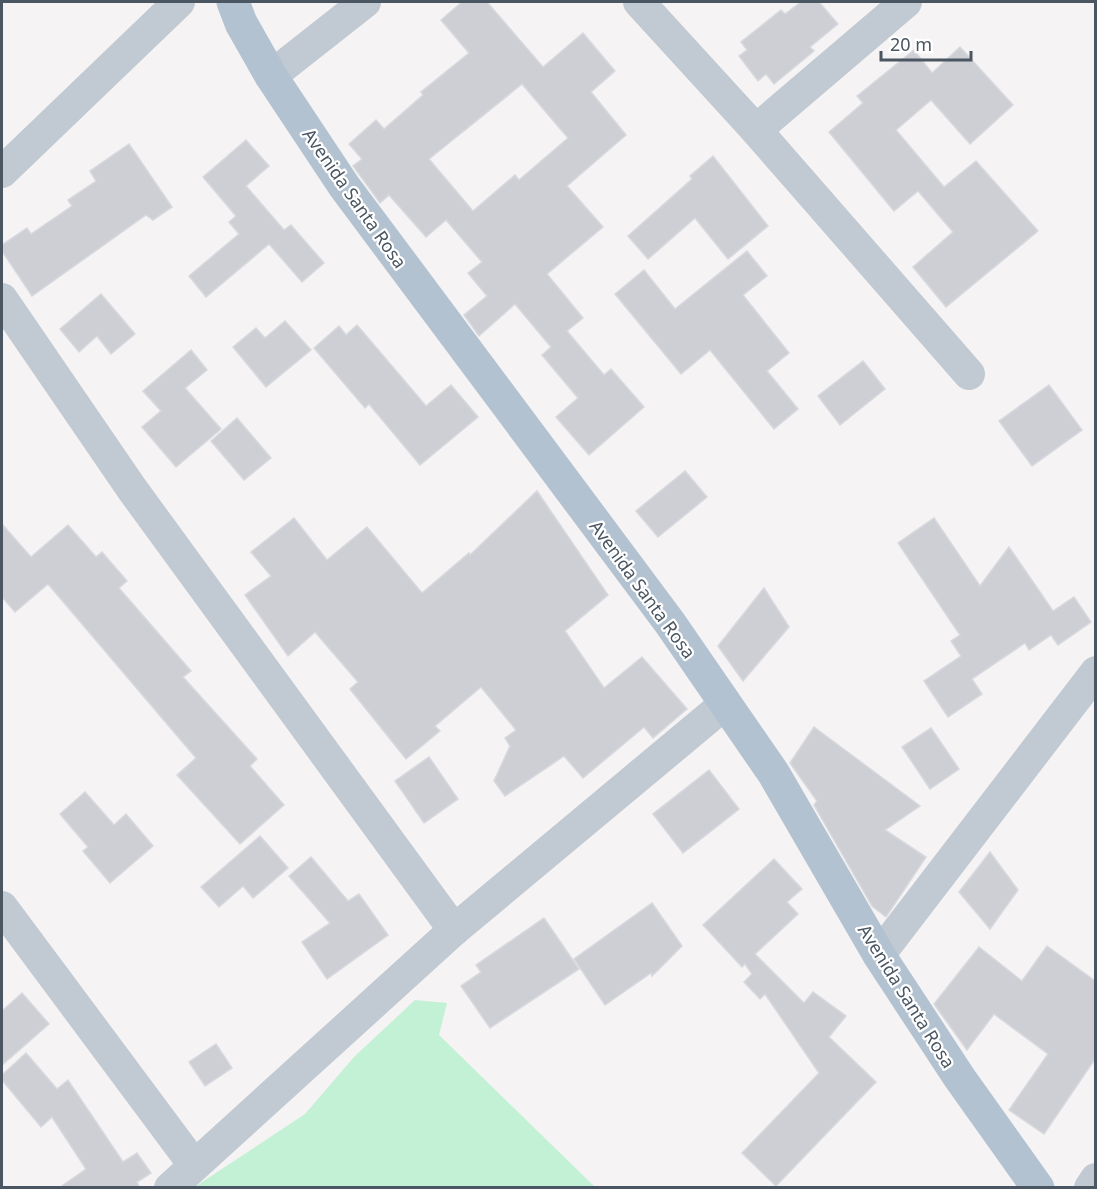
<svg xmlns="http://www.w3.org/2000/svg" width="1097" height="1189" font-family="'Noto Sans',sans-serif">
  <rect width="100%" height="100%" fill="#f5f3f3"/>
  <!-- green -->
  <polygon fill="#c3f1d5" points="415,1000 447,1003 439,1035 595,1187 193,1188 305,1114 354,1057"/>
  <!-- building -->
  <g fill="#cdcfd5" stroke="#d7d9de" stroke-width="1.5" fill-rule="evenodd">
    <path d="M462,2H487L543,67L583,33L615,71L591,92L626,135L567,186L603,227L547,274L583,318L567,331L604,375L611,369L644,407L589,455L556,417L578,398L542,355L551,347L515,304L479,336L464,315L487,296L468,273L482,262L446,220L426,237L389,195L380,203L353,166L362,159L349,144L376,120L384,129L423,95L421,92L469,53L441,20ZM522,84L568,138L519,180L515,175L473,211L429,159Z"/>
    <polygon points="801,2 819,2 838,24 810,47 814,51 774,84 766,74 758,81 739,56 747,50 741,42 781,10 785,14"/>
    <polygon points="960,47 1013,105 970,144 931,100 896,130 944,187 976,161 1038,231 946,307 913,267 953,232 918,191 894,211 829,132 863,103 857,96 914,50 932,73"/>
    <polygon points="246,140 269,166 246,186 284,230 291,225 324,263 302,282 269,244 206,297 189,276 239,234 229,222 236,216 203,177"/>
    <polygon points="129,144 172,207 153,220 146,215 32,296 2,251 2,245 27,228 31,234 72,206 68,200 96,181 90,171"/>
    <polygon points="713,156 768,226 728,259 695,218 648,259 628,236 692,179 690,176"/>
    <polygon points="747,251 767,276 743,295 789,353 767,371 798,409 774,429 710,350 681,374 615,294 644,270 675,309"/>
    <polygon points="101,294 135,334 111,354 97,336 79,352 60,329"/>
    <polygon points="285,321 311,350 266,387 233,347 256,328 265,338"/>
    <polygon points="357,325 426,406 451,385 478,417 420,465 369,404 365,408 314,348 339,326 346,335"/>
    <polygon points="191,350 207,370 185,388 221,429 176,467 142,427 161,411 143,391"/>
    <polygon points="863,361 885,389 840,425 818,396"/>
    <polygon points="1049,385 1082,430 1032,466 999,421"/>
    <polygon points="237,418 271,458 244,480 211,441"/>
    <polygon points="685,471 707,497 658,537 636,511"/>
    <polygon points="537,491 608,595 565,631 604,688 642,657 687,709 653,738 644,727 583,778 564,756 505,796 494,781 510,746 505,738 516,730 481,687 435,726 440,731 406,759 350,689 358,682 315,632 288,656 245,595 271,576 251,552 294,518 327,560 367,527 422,593 469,553 470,555"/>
    <polygon points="934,518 980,586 1009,547 1053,611 1074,597 1091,622 1058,645 1051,635 1029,650 1025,643 972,679 982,694 948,717 924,681 961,656 951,641 960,635 898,543"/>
    <polygon points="2,524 31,557 68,525 96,557 102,552 127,581 119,588 191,671 183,677 257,759 250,766 284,805 240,844 177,775 196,758 48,584 15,612 2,597"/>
    <polygon points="764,588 789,627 743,681 718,646"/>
    <polygon points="814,727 920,806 885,830 926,857 886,917 872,906 814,805 817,801 790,763"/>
    <polygon points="931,728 959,769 930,789 902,747"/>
    <polygon points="429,757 458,799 424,823 395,781"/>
    <polygon points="709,770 739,809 683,853 653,814"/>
    <polygon points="85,792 114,825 126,814 153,846 110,883 83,851 88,847 60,814"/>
    <polygon points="260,836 288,868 253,898 243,886 219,907 201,887"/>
    <polygon points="990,852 1018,890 990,929 959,892"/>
    <polygon points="311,857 348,901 359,894 388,935 327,979 302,942 330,923 289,876"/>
    <polygon points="774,859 802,889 787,902 798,914 755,954 804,1003 813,992 846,1016 829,1037 876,1082 776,1186 742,1153 819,1073 765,994 760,999 744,982 752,974 745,964 742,967 703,925"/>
    <polygon points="652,903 682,946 652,976 651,973 605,1005 574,959"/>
    <polygon points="544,918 579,969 490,1028 461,986 481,972 476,965"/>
    <polygon points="1047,946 1095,981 1095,1059 1044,1134 1009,1110 1048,1054 994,1014 967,1050 934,1004 979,947 1022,981"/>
    <polygon points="22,993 49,1024 2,1065 2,1011"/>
    <polygon points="216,1044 232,1068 205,1086 189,1062"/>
    <polygon points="26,1053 57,1089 68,1080 123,1162 137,1153 151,1173 137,1182 140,1188 59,1188 86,1169 52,1117 41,1127 2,1080 2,1075"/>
  </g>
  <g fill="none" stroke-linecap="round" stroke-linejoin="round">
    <!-- minor -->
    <g stroke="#c1cad2" stroke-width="32">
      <polyline points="639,2 756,130 969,374"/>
      <polyline points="271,76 365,2"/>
      <polyline points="756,130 906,2"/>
      <polyline points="2,172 179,2"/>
      <polyline points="2,299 132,489 454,930"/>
      <polyline points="2,907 194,1165"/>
      <polyline points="879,955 1096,672"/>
      <polyline points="170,1188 454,930 725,704"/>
      <polyline points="1090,1188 1096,1179"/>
    </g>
    <!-- major -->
    <polyline stroke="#b3c2d1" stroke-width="33" points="233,2 241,23 271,76 344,186 670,623 774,774 879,955 959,1077 1038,1188"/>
  </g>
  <g text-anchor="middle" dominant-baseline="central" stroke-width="4.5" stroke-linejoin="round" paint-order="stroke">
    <!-- street labels -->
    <g font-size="18" fill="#4a5661" stroke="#fff">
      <text transform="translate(355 198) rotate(55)">Avenida Santa Rosa</text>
      <text transform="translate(643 589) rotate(54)">Avenida Santa Rosa</text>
      <text transform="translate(907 996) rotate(58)">Avenida Santa Rosa</text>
    </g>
  </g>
  <!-- border -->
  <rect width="1097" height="1189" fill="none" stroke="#4a5661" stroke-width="6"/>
  <!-- scale -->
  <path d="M881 51v9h90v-9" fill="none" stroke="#4a5661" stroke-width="3"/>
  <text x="890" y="51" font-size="18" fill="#4a5661" stroke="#ffffff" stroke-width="4.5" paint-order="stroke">20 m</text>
</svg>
